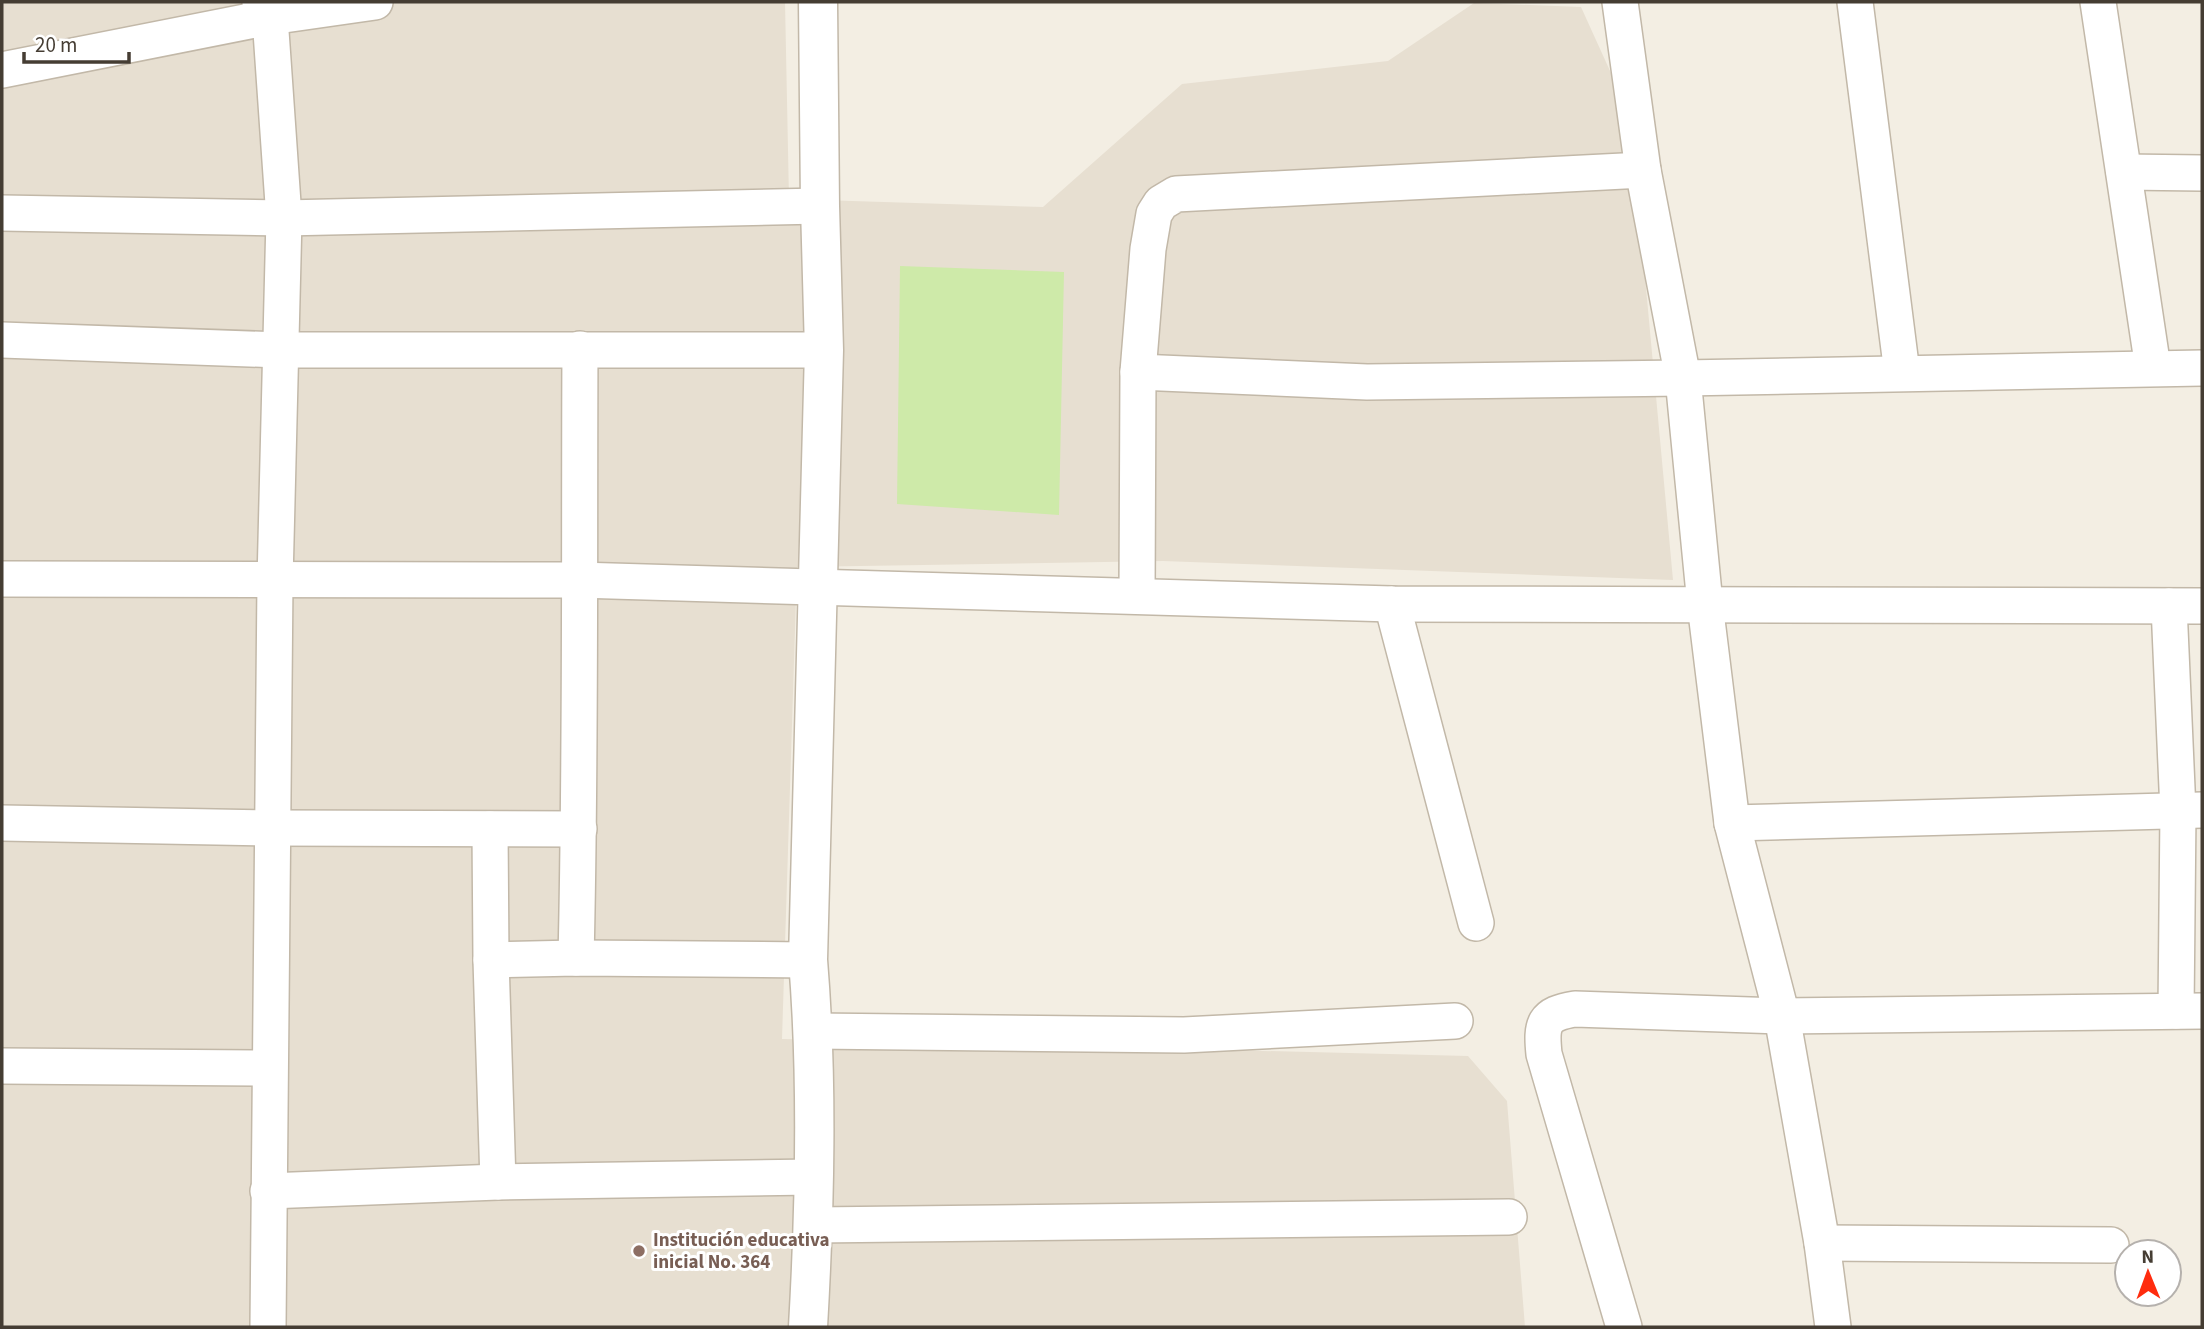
<svg xmlns="http://www.w3.org/2000/svg" width="2204" height="1329" font-family="'Source Sans 3',sans-serif">
  <rect width="100%" height="100%" fill="#f3eee3"/>
  <!-- residential -->
  <polygon fill="#e7dfd1" points="2,2 785,2 789,199 1043,207 1182,84 1388,61 1474,3 1581,7 1630,115 1673,580 1163,561 797,567 782,1039 1468,1056 1507,1101 1525,1327 2,1327"/>
  <!-- green -->
  <polygon fill="#ceeaa9" points="900,266 1064,272 1059,515 897,504"/>
  <g fill="none" stroke-linecap="round" stroke-linejoin="round">
    <defs>
      <g id="minor">
        <polyline points="260,2 270,17 284,218 275,581 268,1327"/>
        <polyline points="1620,2 1643,170 1683,378 1705,604 1732,823 1782,1016 1822,1243 1833,1327"/>
        <polyline points="1855,2 1902,373"/>
        <polyline points="2098,2 2153,368"/>
        <polyline points="2,70 270,17 375,2"/>
        <polyline points="2124,172 2202,173"/>
        <polyline points="2,213 284,218 820,206"/>
        <polyline points="2,340 280,350 824,350"/>
        <polyline points="1138,372 1367,382 1683,378 2202,368"/>
        <polyline points="2,579 578,580 1392,604 2202,606"/>
        <polyline points="1137,596 1138,372 1148,249 1154,214 1161,203 1176,194 1643,170"/>
        <polyline points="1392,604 1476,923"/>
        <polyline points="2169,606 2178,811 2176,1011"/>
        <polyline points="2,823 274,828 579,829"/>
        <polyline points="1732,823 2202,810"/>
        <polyline points="490,829 491,960 498,1182"/>
        <path d="M576,958C581,755 579,552 580,349"/>
        <polyline points="491,960 576,958 808,960"/>
        <polyline points="814,1031 1184,1035 1455,1021"/>
        <polyline points="2,1066 269,1068"/>
        <polyline points="268,1191 498,1182 813,1177"/>
        <polyline points="814,1225 1509,1217"/>
        <polyline points="1822,1243 2111,1245"/>
        <path d="M1624,1327L1544,1054C1541,1024 1543,1014 1575,1009L1782,1016L2202,1011"/>
      </g>
      <path id="tertiary" d="M808,1327C815,1205 818,1082 808,960L824,350L820,206L818,2"/>
    </defs>
    <!-- minor casing -->
    <use href="#minor" stroke="#c2b8a8" stroke-width="38"/>
    <!-- tertiary casing -->
    <use href="#tertiary" stroke="#c2b8a8" stroke-width="41"/>
    <!-- minor -->
    <use href="#minor" stroke="#fff" stroke-width="35"/>
    <!-- tertiary -->
    <use href="#tertiary" stroke="#fff" stroke-width="38"/>
  </g>
  <!-- markers -->
  <circle fill="#8d6e63" stroke="#fff" stroke-width="2.5" cx="639" cy="1251" r="7"/>
  <g text-anchor="middle" dominant-baseline="central" stroke-width="6" stroke-linejoin="round" paint-order="stroke">
    <!-- education labels -->
    <g font-size="19" font-weight="bold" fill="#785e54" stroke="#fff" text-anchor="start">
      <text x="653" y="1240">Institución educativa<tspan x="653" dy="22">inicial No. 364</tspan></text>
    </g>
  </g>
  <!-- border -->
  <rect width="2204" height="1329" fill="none" stroke="#453d33" stroke-width="7"/>
  <!-- north arrow -->
  <g transform="translate(2148 1273) rotate(359)"><circle r="33" fill="#ffffff" stroke="#b5b1ad" stroke-width="2"/>
  <path d="M0-5L12 26L0 18L-12 26Z" fill="#ff2c0e"/>
  <text y="-10" font-size="19" font-weight="bold" text-anchor="middle" fill="#453d33">N</text>
  </g>
  <!-- scale -->
  <path d="M24 52v10h105v-10" fill="none" stroke="#453d33" stroke-width="3.5"/>
  <text x="35" y="52" font-size="21" fill="#453d33" stroke="#ffffff" stroke-width="5" paint-order="stroke">20 m</text>
</svg>
